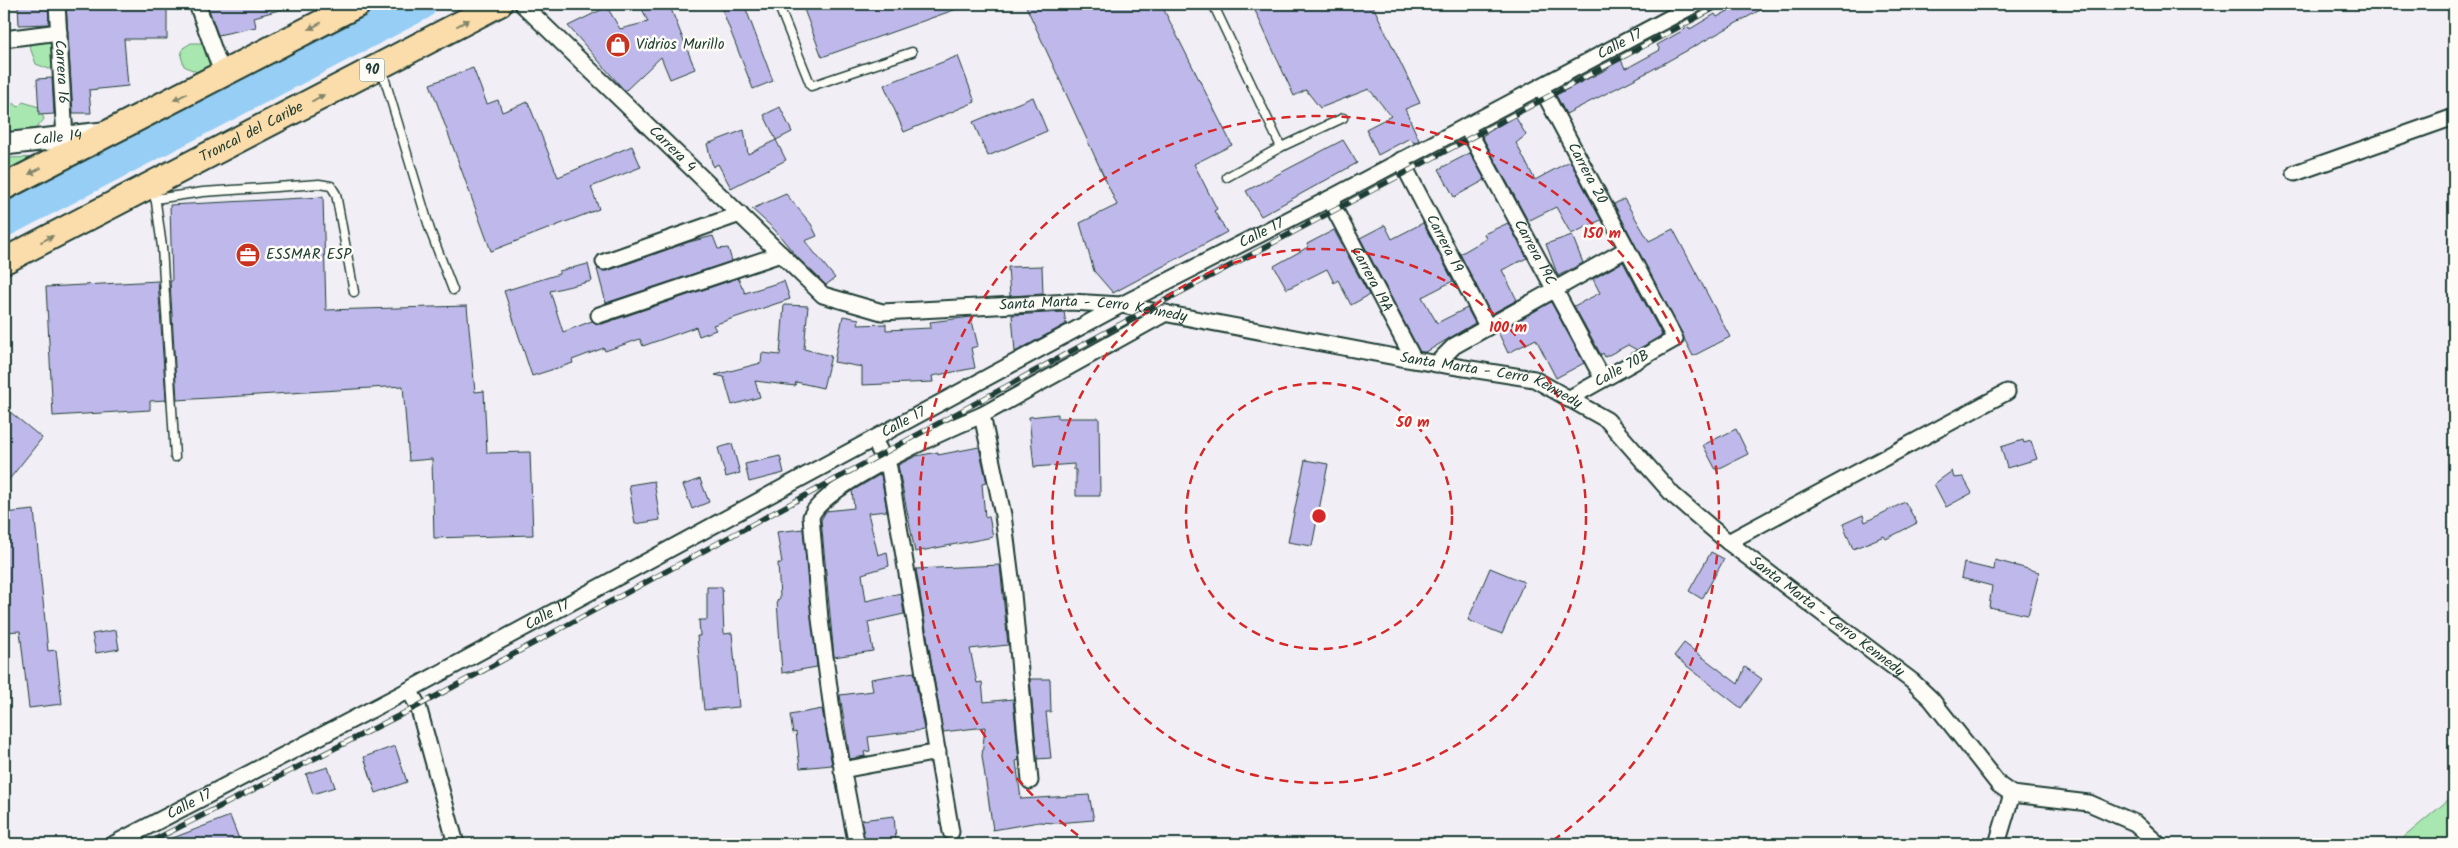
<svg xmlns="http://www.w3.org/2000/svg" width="2458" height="848" font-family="Kalam,sans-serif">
  <rect width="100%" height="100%" fill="#f1eff5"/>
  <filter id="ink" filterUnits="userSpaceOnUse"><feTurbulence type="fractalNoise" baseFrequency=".02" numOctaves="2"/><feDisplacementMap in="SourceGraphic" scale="10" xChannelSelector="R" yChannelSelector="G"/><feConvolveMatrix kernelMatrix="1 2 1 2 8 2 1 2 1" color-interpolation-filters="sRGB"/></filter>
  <g filter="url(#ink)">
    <!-- green -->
    <g fill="#a8e8b0" stroke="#649272">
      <polygon points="55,36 56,66 49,69 36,64 27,39"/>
      <polygon points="191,43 203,43 215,65 201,74 184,66 181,56 183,48"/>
      <path d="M23,102L39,107L44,119C35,133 19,139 4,129V110L14,103L18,107Z"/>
      <polygon points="50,157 4,181 4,158"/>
      <polygon points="2454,795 2454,844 2396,844"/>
    </g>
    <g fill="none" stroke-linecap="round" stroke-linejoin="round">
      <!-- river -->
      <polyline stroke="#96cef5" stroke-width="32" points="4,221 421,4"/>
    </g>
    <!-- building -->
    <g fill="#bfb9eb" stroke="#1f3d34">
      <polygon points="18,4 48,4 49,24 19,25"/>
      <polygon points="66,4 167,4 167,39 124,39 128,86 89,90 91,113 73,113"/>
      <polygon points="207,4 285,4 286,8 254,17 256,27 218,35"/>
      <polygon points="640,4 669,4 695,69 670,79 661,57 625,91 568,26 607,7 620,29 648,22"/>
      <polygon points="720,4 744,4 773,81 753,89"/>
      <polygon points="802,4 964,4 965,6 822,57"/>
      <polygon points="1025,4 1161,4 1232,145 1194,164 1217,209 1214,211 1227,232 1113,293 1094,271 1080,223 1117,205"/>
      <polygon points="1252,4 1372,4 1420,103 1405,109 1419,140 1414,143 1410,138 1378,155 1366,129 1391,116 1369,89 1320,108 1306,90 1294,96"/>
      <polygon points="1741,4 1771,4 1650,71 1566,114 1556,95 1609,68 1608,66 1621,60 1625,68 1629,67 1660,50 1657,45 1689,27 1690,29 1715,14 1717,17"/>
      <polygon points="958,56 975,102 904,132 884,85"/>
      <polygon points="473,68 487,104 498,100 502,112 528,102 558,177 632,146 641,167 591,187 599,209 491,251 430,84"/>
      <polygon points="52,78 54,114 39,115 37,79"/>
      <polygon points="1033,97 1047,131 988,156 973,122"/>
      <polygon points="780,107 792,132 776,140 764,115"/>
      <polygon points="1515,116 1526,135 1516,143 1535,180 1570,161 1601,220 1571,234 1556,207 1528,221 1482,136"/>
      <polygon points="744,130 748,154 776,140 786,160 731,188 718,164 713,167 707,144"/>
      <polygon points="1343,140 1357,163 1261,216 1246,191"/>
      <polygon points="1470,153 1485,180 1454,197 1439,169"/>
      <polygon points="786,194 811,224 817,236 805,241 835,278 826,285 798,258 774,229 752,209"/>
      <polygon points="323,197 326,310 467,306 475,392 484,391 487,453 530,452 533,535 434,538 432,459 409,461 403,386 177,400 170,281 172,281 170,205"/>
      <polygon points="1624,199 1649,241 1673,229 1730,337 1693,356 1614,204"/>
      <polygon points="1423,223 1453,281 1422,297 1437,323 1467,308 1475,323 1426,352 1420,352 1360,238 1385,225 1392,239"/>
      <polygon points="1508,223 1527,258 1502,270 1517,300 1491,314 1460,254 1486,239 1484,234"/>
      <polygon points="1334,230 1369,295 1351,305 1338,280 1334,283 1327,269 1287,289 1274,266 1308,247 1307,244"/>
      <polygon points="1572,235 1583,263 1558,276 1546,244"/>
      <polygon points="713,236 718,249 728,248 732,261 606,303 597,269 607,271 689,242"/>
      <polygon points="1623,262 1662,335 1637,350 1628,345 1605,357 1603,353 1601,355 1574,306 1600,293 1593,279"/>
      <polygon points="588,264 592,281 550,291 563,332 592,321 602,324 738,278 745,293 784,281 790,299 713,325 716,330 699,336 696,327 643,346 640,339 605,351 604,348 572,360 573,363 532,376 504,291 559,274 559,271"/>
      <polygon points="1042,266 1043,294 1010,296 1008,267"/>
      <polygon points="158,281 166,400 150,401 150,410 53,416 46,287"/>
      <polygon points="1551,302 1584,363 1556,378 1536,339 1508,353 1498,332"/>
      <polygon points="784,305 808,306 804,349 831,356 823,388 796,382 795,386 755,381 760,397 732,405 724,377 715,375 761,363 762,353 780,355"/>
      <polygon points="1064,312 1066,324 1015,352 1012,315"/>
      <polygon points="843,316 859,319 858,325 886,324 886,330 931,328 930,322 971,317 978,346 971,348 975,368 932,376 933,382 862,385 862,367 834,362"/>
      <polygon points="4,407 42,438 4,486"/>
      <polygon points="1058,414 1058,418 1099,418 1100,496 1076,496 1076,470 1074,470 1074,464 1034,467 1029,417"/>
      <polygon points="1736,429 1748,454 1716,470 1703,445"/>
      <polygon points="2023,440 2024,443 2031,441 2037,459 2007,468 2001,447"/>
      <polygon points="732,444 740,473 726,477 718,448"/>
      <polygon points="979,447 987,483 982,484 985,517 989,516 993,537 915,552 898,465 916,456 938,452 938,455"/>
      <polygon points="780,456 784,473 749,482 745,464"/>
      <polygon points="1305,460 1328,464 1312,546 1288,542"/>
      <polygon points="1952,471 1954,478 1963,477 1972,493 1946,507 1934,484"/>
      <polygon points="881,474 887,511 868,513 878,555 887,552 889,566 862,574 866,601 901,593 904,614 868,622 873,651 834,657 821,520 826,511 854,508 852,491"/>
      <polygon points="700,479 709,502 692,509 683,485"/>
      <polygon points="654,481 660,520 635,524 629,485"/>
      <polygon points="1905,502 1917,523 1886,539 1884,536 1853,549 1843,524 1863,515 1865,522"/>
      <polygon points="34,510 48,651 56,650 62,704 29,708 20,631 4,632 4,513"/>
      <polygon points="803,529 817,667 782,673 777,601 780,598 778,563 782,563 777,532"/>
      <polygon points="1711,552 1724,559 1702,599 1689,591"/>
      <polygon points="1995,560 2039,572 2028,615 1989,607 1992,586 1961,578 1964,563 1994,570"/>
      <polygon points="1000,565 1008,645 970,649 977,683 982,682 984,702 1013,699 1019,760 1016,761 1021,799 1089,795 1094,820 1056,823 1039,822 993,830 982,756 985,727 943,732 916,569"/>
      <polygon points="1490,568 1524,582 1502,634 1468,620"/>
      <polygon points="707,587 722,587 724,634 732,633 739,707 704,710 697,636 700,636 699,620 707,620"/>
      <polygon points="116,630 119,649 96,653 92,634"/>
      <polygon points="1684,643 1738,684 1745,667 1762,679 1741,708 1674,656"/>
      <polygon points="914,672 924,730 868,737 870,751 864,752 865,756 850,759 840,695 873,691 871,679"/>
      <polygon points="1030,679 1050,679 1051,712 1046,712 1051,758 1037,759"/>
      <polygon points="822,709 832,765 800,768 796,732 793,733 790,715"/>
      <polygon points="395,746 407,782 376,793 364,757"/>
      <polygon points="328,767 335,787 313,794 306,774"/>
      <polygon points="230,816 241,844 160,844 160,843"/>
      <polygon points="894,816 896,840 865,844 861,820"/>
    </g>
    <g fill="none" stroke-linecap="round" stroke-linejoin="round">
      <defs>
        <g id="service">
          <polyline points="778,4 811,86 912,52"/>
          <polyline points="1213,4 1281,147"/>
          <polyline points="382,70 430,230 453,290"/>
          <polyline points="1227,177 1281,147 1343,118"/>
          <polyline points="155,195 162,247 175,457"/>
          <polyline points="155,199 203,192 319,184 331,186 336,194 354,292"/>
        </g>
        <g id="minor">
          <path id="s1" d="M57,4L65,138"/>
          <polyline points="197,4 223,75"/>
          <path id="s2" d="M522,4L823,295L882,312L1071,302L1121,305L1401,358L1534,379L1607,420L1673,495L1728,542L1912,681L1931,699L1999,785L2012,794L2089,803L2135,823L2158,844"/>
          <polyline points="4,39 59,32"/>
          <path id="s3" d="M1541,87L1675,339L1568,399"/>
          <path id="s4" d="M1466,126L1603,379"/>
          <path id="s5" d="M1401,160L1487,326"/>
          <polyline points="2295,173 2454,117"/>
          <path id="s6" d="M1329,199L1414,360"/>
          <polyline points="604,262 740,214"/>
          <polyline points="599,315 781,254"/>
          <polyline points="1436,364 1454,346 1627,249"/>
          <polyline points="982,415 1166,313"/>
          <polyline points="874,440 889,468 951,832"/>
          <polyline points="1728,542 2007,392"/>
          <polyline points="409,690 418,706 456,844"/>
          <polyline points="842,770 938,752"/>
          <path d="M856,841L834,725L820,619L811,517C821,486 948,429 982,415L1003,515L1013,594L1030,781"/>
          <path id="s7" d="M114,844L409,690L1121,305L1329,199L1696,4"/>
          <polyline points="1997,844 2012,794"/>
        </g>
        <g id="secondary">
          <path id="s8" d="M4,144L103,133"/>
        </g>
        <g id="trunk">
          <polyline points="4,187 358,4"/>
          <path id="s9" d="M4,261L499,4"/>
        </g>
      </defs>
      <!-- service casing -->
      <use href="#service" stroke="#1f3d34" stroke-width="11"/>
      <!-- minor casing -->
      <use href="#minor" stroke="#1f3d34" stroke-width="19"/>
      <!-- secondary casing -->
      <use href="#secondary" stroke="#1f3d34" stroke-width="25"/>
      <!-- trunk casing -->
      <use href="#trunk" stroke="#1f3d34" stroke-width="29"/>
      <!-- service -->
      <use href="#service" stroke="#fdfcf7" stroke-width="8"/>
      <!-- minor -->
      <use href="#minor" stroke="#fdfcf7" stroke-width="15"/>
      <!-- secondary -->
      <use href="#secondary" stroke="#fdfcf7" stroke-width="21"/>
      <!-- trunk -->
      <use href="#trunk" stroke="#faddab" stroke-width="25"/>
      <defs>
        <polyline id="rail" points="146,844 418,706 1147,310 1722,4"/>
      </defs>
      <!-- rail casing -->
      <use href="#rail" stroke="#1f3d34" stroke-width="5.5"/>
      <!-- rail -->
      <use href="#rail" stroke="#fdfcf7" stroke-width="4" stroke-dasharray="11" stroke-linecap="butt"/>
    </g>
    <!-- one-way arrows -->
    <defs><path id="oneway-solid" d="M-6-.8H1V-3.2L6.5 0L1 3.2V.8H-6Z" transform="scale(1.25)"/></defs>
    <g fill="#82856a">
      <use href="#oneway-solid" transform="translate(463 23) rotate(-27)"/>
      <use href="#oneway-solid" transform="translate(315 26) rotate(152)"/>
      <use href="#oneway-solid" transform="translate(180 97) rotate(153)"/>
      <use href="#oneway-solid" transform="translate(318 98) rotate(-28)"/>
      <use href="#oneway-solid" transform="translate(35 171) rotate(153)"/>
      <use href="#oneway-solid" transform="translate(47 239) rotate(-27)"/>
    </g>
  </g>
  <!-- distance rings -->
  <g fill="none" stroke="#d62828" stroke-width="2.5" stroke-dasharray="9 6">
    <circle cx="1319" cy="516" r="133"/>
    <circle cx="1319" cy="516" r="267"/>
    <path d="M1090 844A400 400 0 1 1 1548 844"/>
  </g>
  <!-- icons -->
  <defs>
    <symbol id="shop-disc" viewBox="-11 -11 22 22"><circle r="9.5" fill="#c8321e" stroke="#fdfcf7"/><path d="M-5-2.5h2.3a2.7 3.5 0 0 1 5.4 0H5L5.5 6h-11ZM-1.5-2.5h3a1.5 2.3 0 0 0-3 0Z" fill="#fff"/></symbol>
    <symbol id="office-disc" viewBox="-11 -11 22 22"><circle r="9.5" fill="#c8321e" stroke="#fdfcf7"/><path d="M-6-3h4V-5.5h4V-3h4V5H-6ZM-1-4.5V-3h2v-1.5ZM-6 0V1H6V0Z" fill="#fff"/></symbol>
  </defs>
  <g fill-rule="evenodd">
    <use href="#shop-disc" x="604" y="31" width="28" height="28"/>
    <use href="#office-disc" x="234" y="241" width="28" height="28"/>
  </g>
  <g text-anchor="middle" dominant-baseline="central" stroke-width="5" stroke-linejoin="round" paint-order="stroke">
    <!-- shield labels -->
    <rect fill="#fdfcf7" stroke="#62766e" stroke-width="1" x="359.5" y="58.5" width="25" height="23" rx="4"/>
    <g font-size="14" font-weight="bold" fill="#1f3d34">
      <text x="372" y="70">90</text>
    </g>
    <!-- street labels -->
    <g font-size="15" fill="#1f3d34" stroke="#fdfcf7">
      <text stroke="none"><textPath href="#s7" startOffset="1705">Calle 17</textPath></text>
      <text stroke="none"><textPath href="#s1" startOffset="68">Carrera 16</textPath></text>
      <text stroke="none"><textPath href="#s9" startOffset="279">Troncal del Caribe</textPath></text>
      <text stroke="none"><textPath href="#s8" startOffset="54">Calle 14</textPath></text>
      <text stroke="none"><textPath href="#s2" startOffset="209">Carrera 4</textPath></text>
      <text stroke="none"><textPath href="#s3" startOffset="98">Carrera 20</textPath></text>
      <text stroke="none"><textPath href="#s7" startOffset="1300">Calle 17</textPath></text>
      <text stroke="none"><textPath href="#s5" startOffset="94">Carrera 19</textPath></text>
      <text stroke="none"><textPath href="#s4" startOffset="144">Carrera 19C</textPath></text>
      <text stroke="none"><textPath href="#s6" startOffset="91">Carrera 19A</textPath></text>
      <text stroke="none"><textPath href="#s2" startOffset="692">Santa Marta - Cerro Kennedy</textPath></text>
      <text transform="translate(1622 369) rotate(-29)">Calle 70B</text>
      <text stroke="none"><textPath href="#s2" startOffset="1098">Santa Marta - Cerro Kennedy</textPath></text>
      <text stroke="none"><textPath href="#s7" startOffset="895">Calle 17</textPath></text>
      <text stroke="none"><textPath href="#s7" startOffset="490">Calle 17</textPath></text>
      <text stroke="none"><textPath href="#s2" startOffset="1519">Santa Marta - Cerro Kennedy</textPath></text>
      <text stroke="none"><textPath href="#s7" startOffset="85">Calle 17</textPath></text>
    </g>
    <!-- poi labels -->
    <g font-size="15" fill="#1f3d34" stroke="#fdfcf7" text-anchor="start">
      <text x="636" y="45">Vidrios Murillo</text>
      <text x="266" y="255">ESSMAR ESP</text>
    </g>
  </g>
  <circle cx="1319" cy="516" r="8" fill="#d62828" stroke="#fdfcf7" stroke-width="2.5"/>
  <g font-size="15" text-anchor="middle" font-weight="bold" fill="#d62828" stroke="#fdfcf7" stroke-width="5" stroke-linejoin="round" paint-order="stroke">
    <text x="1602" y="238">150 m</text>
    <text x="1508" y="332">100 m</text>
    <text x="1413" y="427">50 m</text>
  </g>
  <!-- margin -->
  <rect width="2458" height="848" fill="none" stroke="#fdfcf7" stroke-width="20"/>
  <rect x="10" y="10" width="2438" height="828" fill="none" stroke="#1f3d34" stroke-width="2" filter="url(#ink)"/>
</svg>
